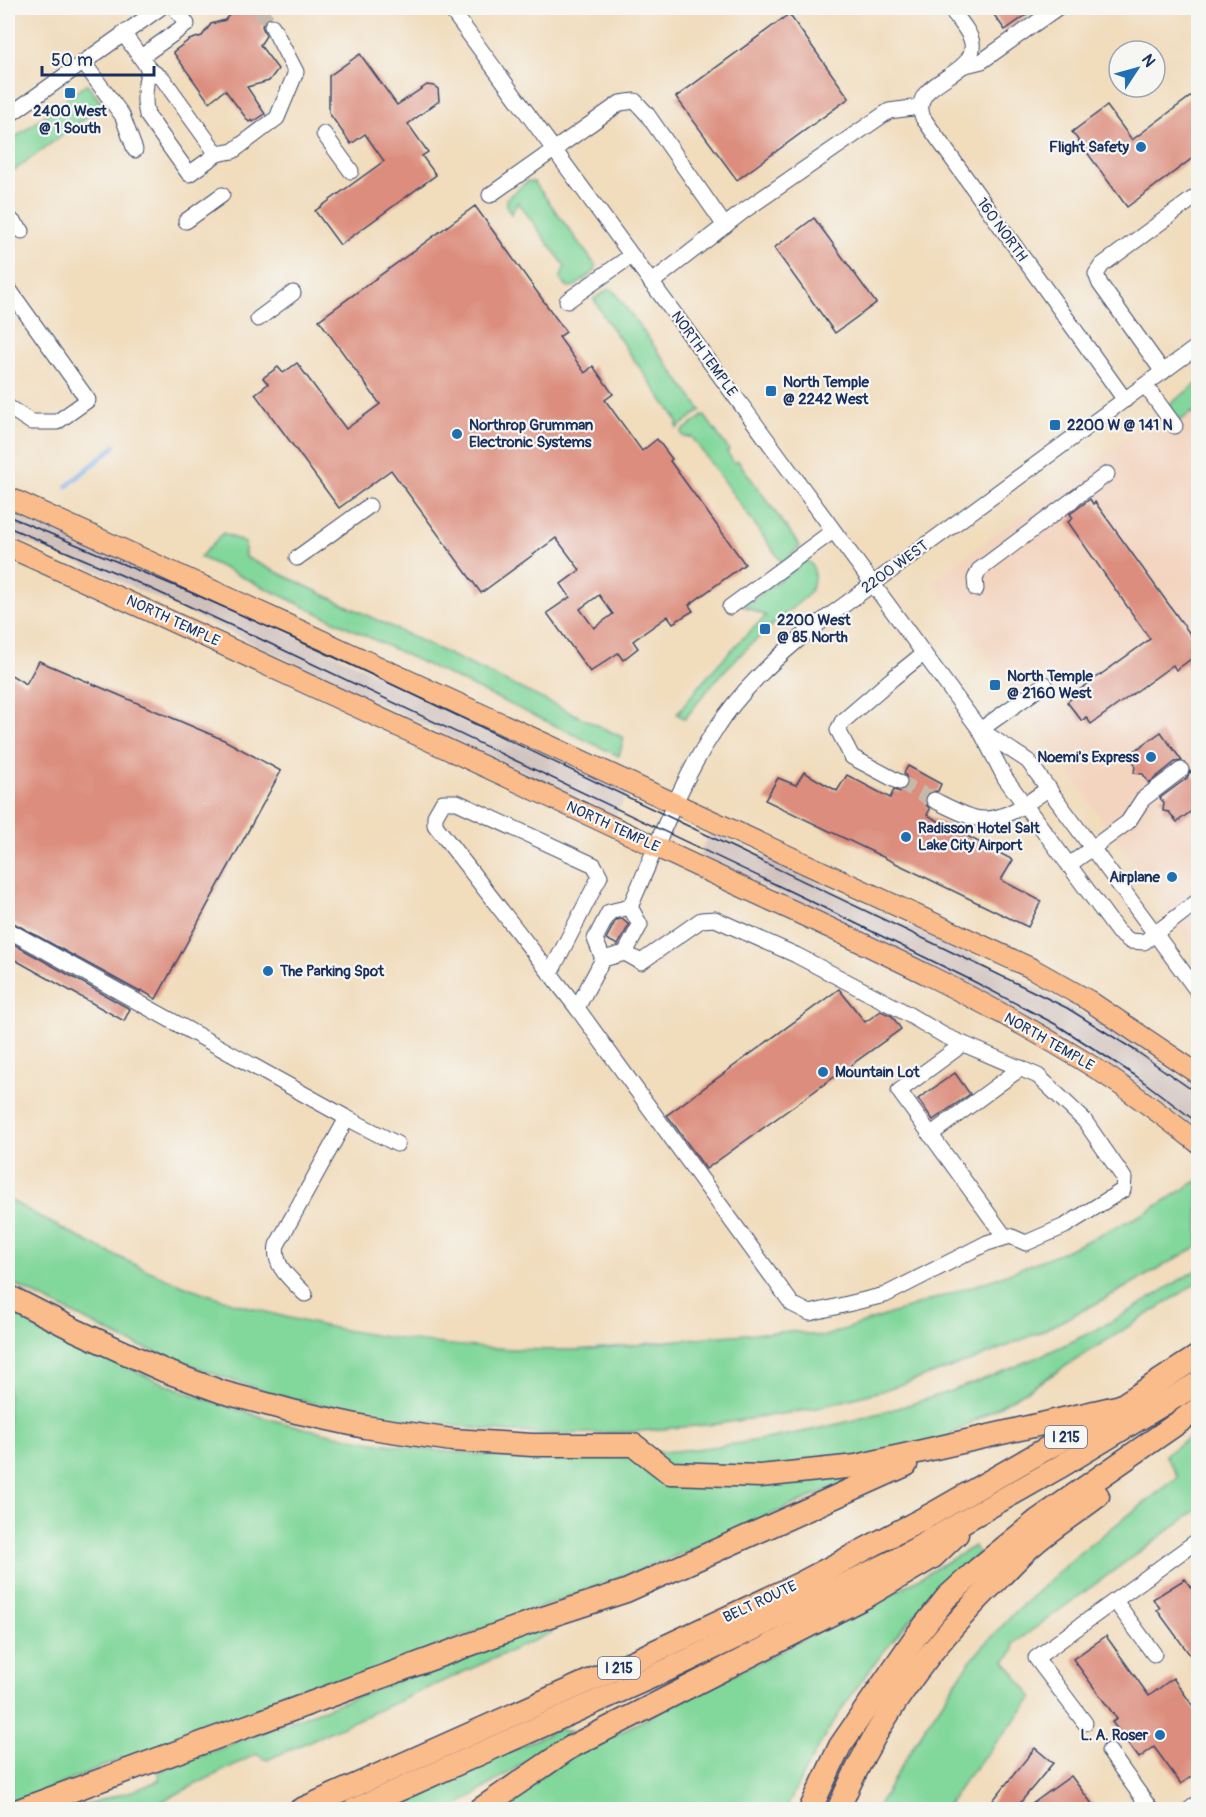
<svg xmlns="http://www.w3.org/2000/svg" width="1206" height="1817" font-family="Pangolin,sans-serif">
  <rect width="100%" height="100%" fill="#f6f6f2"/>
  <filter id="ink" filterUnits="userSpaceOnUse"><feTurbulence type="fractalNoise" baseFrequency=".0167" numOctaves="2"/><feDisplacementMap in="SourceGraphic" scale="12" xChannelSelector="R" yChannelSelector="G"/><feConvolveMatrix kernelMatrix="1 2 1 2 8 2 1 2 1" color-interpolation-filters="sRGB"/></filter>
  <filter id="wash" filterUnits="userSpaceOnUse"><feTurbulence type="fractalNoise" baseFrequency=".008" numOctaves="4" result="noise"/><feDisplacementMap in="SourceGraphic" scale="24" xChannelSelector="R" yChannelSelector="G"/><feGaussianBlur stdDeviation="1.35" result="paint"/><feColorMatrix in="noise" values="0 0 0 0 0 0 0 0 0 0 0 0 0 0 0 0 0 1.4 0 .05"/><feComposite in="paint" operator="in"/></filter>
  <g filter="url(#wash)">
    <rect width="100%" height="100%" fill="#f1dcbc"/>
    <!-- built -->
    <polygon fill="#f3d4bf" points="1198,385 1198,954 932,581"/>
    <!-- industrial -->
    <g fill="#cfc0bb">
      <polygon points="8,512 215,598 628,792 616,816 183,610 84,565 8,535"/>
      <polygon points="710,830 1028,983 1102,1024 1198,1088 1198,1131 1112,1068 789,899 699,856"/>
    </g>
    <!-- green -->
    <g fill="#82d79b" stroke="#4e837c" stroke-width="1.5">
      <polygon points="87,84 103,105 8,175 8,143"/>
      <polygon points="528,181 534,182 596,266 595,271 575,286 568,287 560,279 565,266 518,202 511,214 507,207 507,198"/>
      <polygon points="609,289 613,290 701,410 677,428 677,420 606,320 594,299"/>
      <polygon points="1198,383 1198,420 1192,412 1180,421 1169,405"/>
      <polygon points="704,415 729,450 727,452 734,463 738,461 800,546 783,564 692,437 684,437 681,432"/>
      <polygon points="223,533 245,543 245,557 624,738 619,756 200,557"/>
      <path d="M807,560C819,569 814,584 808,595C760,634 721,669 685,719L677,714C705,677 732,647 766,616L744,606Z"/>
      <path d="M1198,1180V1246L1103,1300L1038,1333L971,1361L881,1391L813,1409L717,1424L630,1432L551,1434L497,1431L394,1418L291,1399L228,1379L129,1342L8,1281V1199C71,1235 135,1268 204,1293C320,1333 448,1351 571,1350C610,1349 649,1343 688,1339C723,1335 758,1333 792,1331L822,1337L991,1280L1065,1251L1147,1212Z"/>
      <path d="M1198,1269V1281L1182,1293L1039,1383L940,1441L671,1558L129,1763L122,1758L8,1807V1308C76,1345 145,1379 220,1404C462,1485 748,1470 986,1378C1028,1362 1072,1343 1112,1321C1141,1305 1170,1286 1198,1269Z"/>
      <polygon points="1198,1431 1198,1509 1013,1644 1014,1650 1005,1661 1033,1698 965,1780 945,1809 876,1809 920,1735 970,1661 1016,1611 1083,1550 1178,1477 1165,1455"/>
      <path d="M974,1546L979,1553C902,1615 827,1720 786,1809L490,1810L566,1759L887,1597Z"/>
      <polygon points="547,1624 553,1632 267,1760 256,1754 147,1809 66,1810 139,1789 160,1780 158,1772"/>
      <polygon points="559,1729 572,1732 452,1809 378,1810"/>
    </g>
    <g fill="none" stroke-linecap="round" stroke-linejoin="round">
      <!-- stream -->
      <polyline stroke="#7cafe9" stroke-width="4.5" points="67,486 115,446"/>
    </g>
    <g id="blocks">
      <!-- building -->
      <g fill="#dc8d7d" fill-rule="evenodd">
        <polygon points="234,8 264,8 270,17 264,21 262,26 266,36 260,45 278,69 269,81 247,87 265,114 253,122 252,120 249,122 225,90 209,102 173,52 189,40 202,36 211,24 225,20"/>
        <polygon points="989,8 1036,8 1005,30"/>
        <polygon points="789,14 849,98 737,180 676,97"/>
        <polygon points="360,54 397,105 427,85 434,86 438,89 439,101 408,124 428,152 422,156 436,175 340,245 315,211 384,161 365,134 351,144 329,113 329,76"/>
        <polygon points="1198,91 1198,154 1127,207 1072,132 1107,106 1132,140"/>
        <path d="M475,206L566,332L559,337L585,373L593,366L613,394L605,400L642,451L657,439L672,459L670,461L745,564L689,605L693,611L673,623L668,616L633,641L638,648L623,660L618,653L590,672L547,613L570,597L561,584L580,570L556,538L481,593L391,470L339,508L255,394L268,384L263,378L278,367L283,373L297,363L346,429L380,404L319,320ZM599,595L613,614L594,628L580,609Z"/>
        <polygon points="814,218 876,303 835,333 774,248"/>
        <polygon points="1090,499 1093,504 1095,502 1198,645 1192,651 1195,656 1176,670 1173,665 1091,724 1086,717 1082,721 1067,702 1072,698 1071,696 1150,639 1068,522 1073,518 1070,514"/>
        <polygon points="39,661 224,740 281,771 156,999 141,990 140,992 8,920 8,673 26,684"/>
        <polygon points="1161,732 1182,761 1175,762 1149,783 1143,774 1134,773 1135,765 1129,755"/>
        <polygon points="908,766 941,784 938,791 929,792 925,796 926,805 930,809 927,815 1013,860 1001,880 1041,901 1028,927 765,800 778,778 796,785 804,772 837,791 847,775 890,798 894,790 900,792 907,787 909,781 904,773"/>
        <polygon points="1190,771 1198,782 1198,806 1177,822 1169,812 1163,811 1164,803 1160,798 1187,778"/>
        <polygon points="622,919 629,925 618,945 606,939 616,920"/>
        <polygon points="8,941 130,1009 124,1021 8,956"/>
        <polygon points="839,989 865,1022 881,1011 892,1016 901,1029 706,1169 667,1115"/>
        <polygon points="955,1073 970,1094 933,1120 918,1099"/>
        <polygon points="1185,1579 1198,1598 1198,1649 1190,1655 1157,1610 1160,1608 1153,1599"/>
        <polygon points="1106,1636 1149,1696 1173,1678 1198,1713 1198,1772 1181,1784 1154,1747 1139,1758 1112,1722 1117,1719 1073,1659"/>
        <polygon points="1035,1748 1053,1763 1015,1809 986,1809"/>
        <polygon points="1071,1776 1096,1809 1025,1809"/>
      </g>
    </g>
  </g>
  <g filter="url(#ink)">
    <use href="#blocks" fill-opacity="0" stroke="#3b496c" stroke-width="1.5"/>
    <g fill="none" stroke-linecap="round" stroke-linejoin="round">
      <!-- minor-tunnel -->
      <g stroke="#c6b9a9" stroke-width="15" stroke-dasharray="15 8" stroke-linecap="butt">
        <polyline points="258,8 272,26"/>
        <polyline points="899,782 934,800"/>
      </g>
      <defs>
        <g id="minor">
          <polyline points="450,8 980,730 1005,778 1118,932 1130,941 1144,942 1198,901"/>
          <path d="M950,8C957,18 970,31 972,43C977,78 907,80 923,118L1125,400"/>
          <path d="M123,33L149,69L163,79L217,154L189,174L147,115C143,99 145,84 149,69"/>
          <polyline points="141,57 187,24 175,8"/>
          <polyline points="83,62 122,115 135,150"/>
          <polyline points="962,66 982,61 1057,8"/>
          <polyline points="8,116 160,8"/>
          <polyline points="324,134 351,171"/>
          <polyline points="217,154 233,151 277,118 296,72 272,26"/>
          <polyline points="490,195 620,103 635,101 647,114 725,226"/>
          <polyline points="8,217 22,231"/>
          <polyline points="186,221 222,195"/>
          <polyline points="651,283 745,210 883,115 889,111 920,107"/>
          <polyline points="8,288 88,400 57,422 31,422 8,407"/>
          <polyline points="567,301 631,256"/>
          <polyline points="258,319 293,293"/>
          <polyline points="1163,372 1100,284 1096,274 1102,265 1198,195"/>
          <polyline points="1145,385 1175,426"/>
          <polyline points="297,558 369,506"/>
          <polyline points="976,589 975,579 979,570 1107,474"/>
          <polyline points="730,607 833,531"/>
          <polyline points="980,730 1045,684"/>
          <polyline points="982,731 1028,761 1198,992"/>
          <polyline points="899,782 852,757 838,730 842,722 893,678 923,654"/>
          <path d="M934,800C946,806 959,813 972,817C999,826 1029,802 1049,788"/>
          <polyline points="1069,865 1128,822 1143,799 1181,770"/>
          <path d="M630,907C656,849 678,786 713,733C740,691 775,658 814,627L1198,346"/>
          <polygon points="630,907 640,925 625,953 603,959 595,939 609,912"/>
          <polyline points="8,930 347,1118 397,1144"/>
          <polyline points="603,959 577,1008 792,1304 810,1313 885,1295 987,1243 1010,1236 1026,1243 1065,1226 1123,1190 1124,1178 1084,1120 1038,1076 945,1036 899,1009 796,955 715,919 701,920 641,962 625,953"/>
          <polyline points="550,974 600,876 594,865 457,802 443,802 435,816 435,825 577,1008"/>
          <polyline points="963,1044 899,1091 1005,1237"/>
          <polyline points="930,1135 1021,1068"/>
          <path d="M305,1294C291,1279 273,1267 277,1245L347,1118"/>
          <polyline points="1115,1601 1154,1654"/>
          <polyline points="1085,1723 1036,1658 1198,1540"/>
          <polyline points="1109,1751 1151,1810"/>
          <polyline points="1189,1810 1198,1803"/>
        </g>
        <g id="major">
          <polyline points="8,497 271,617 1031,968 1088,1000 1198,1074"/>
          <path d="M8,547C230,647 450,750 671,854C813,921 962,984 1095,1068C1131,1091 1165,1117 1198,1143"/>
        </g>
        <g id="highway">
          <polyline points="8,1296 75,1330 165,1371 222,1392 296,1412 365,1427 452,1440 532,1445 634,1445 670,1473 760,1476 856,1466 1121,1406"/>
          <polyline points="19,1810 537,1620 626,1591 906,1465"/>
          <polyline points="300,1810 647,1655 801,1583 932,1514 1121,1406 1198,1356"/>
          <polyline points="354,1810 676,1666 894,1561 1058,1468 1198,1383"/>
          <polyline points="479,1810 571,1747 869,1595 933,1557 957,1534"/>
          <polyline points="810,1810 840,1746 916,1636 947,1597 978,1569 1038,1520 1198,1409"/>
          <path d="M838,1810C875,1722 931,1644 999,1578C1011,1566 1022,1553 1035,1543C1055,1526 1077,1512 1098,1496"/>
        </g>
      </defs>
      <!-- minor casing -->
      <use href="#minor" stroke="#3b496c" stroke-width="17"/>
      <!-- major casing -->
      <use href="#major" stroke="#3b496c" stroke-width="22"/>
      <!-- highway casing -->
      <use href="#highway" stroke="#3b496c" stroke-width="25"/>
      <!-- minor -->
      <use href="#minor" stroke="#fff" stroke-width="15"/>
      <!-- major -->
      <use href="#major" stroke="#fabc8b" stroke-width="20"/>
      <!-- highway -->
      <use href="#highway" stroke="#fabc8b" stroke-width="22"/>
      <!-- tram -->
      <g stroke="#1b2f5e" stroke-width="1.5">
        <polyline points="8,516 192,593 320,650 983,967 1067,1008 1136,1051 1198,1094"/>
        <polyline points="8,527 121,575 254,636 802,897 971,980 1057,1025 1136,1076 1198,1123"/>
      </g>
    </g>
  </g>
  <!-- markers -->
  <g fill="#1f6fb2" stroke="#f6f6f2" stroke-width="2">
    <rect x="64" y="87" width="12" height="12" rx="3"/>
    <circle cx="1141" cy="147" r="6"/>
    <rect x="765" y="385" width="12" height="12" rx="3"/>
    <rect x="1049" y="419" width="12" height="12" rx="3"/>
    <circle cx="457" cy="434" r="6"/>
    <rect x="759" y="623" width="12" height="12" rx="3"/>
    <rect x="989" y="679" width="12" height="12" rx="3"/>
    <circle cx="1151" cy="757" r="6"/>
    <circle cx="906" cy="837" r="6"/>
    <circle cx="1172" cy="877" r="6"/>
    <circle cx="268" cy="971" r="6"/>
    <circle cx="823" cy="1072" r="6"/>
    <circle cx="1160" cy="1735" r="6"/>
  </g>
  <g text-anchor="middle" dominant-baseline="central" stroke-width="4.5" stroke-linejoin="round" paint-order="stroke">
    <!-- shield labels -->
    <g fill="#f6f6f2" stroke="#5d6b8a" stroke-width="1.5">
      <rect x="1045" y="1426" width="42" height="22" rx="4.5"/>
      <rect x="598" y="1657" width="42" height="22" rx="4.5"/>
    </g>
    <g font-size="14" font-weight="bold" fill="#1b2f5e">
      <text x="1066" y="1437">I 215</text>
      <text x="619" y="1668">I 215</text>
    </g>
    <!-- poi labels -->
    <g font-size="15" font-weight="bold" fill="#1b2f5e" stroke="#f6f6f2" text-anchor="start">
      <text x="70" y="111" text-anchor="middle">2400 West<tspan x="70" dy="17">@ 1 South</tspan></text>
      <text x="1129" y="147" text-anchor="end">Flight Safety</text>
      <text x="783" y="382">North Temple<tspan x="783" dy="17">@ 2242 West</tspan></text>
      <text x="469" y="425">Northrop Grumman<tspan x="469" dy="17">Electronic Systems</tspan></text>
      <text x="1067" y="425">2200 W @ 141 N</text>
      <text x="777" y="620">2200 West<tspan x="777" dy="17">@ 85 North</tspan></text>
      <text x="1007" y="676">North Temple<tspan x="1007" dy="17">@ 2160 West</tspan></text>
      <text x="1139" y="757" text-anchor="end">Noemi's Express</text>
      <text x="918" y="828">Radisson Hotel Salt<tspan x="918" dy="17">Lake City Airport</tspan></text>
      <text x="1160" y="877" text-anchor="end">Airplane</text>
      <text x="280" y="971">The Parking Spot</text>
      <text x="835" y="1072">Mountain Lot</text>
      <text x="1148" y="1735" text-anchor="end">L. A. Roser</text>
    </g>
    <!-- street labels -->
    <g font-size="15" fill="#1b2f5e" stroke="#f6f6f2">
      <text transform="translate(1002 230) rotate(54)">160 NORTH</text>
      <text transform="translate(704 354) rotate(54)">NORTH TEMPLE</text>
      <text transform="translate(895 567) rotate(-36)">2200 WEST</text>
      <text transform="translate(173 621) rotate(25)">NORTH TEMPLE</text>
      <text transform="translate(613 827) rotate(25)">NORTH TEMPLE</text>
      <text transform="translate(1049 1042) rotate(30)">NORTH TEMPLE</text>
      <text transform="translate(760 1602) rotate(-25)">BELT ROUTE</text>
    </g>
  </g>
  <!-- margin -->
  <rect width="1206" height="1817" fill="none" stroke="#f6f6f2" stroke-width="30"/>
  <!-- north arrow -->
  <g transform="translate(1137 69) rotate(54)"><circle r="28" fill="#f6f6f2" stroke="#9ea6b7" stroke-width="1.5"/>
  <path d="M0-4.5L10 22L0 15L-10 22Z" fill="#1f6fb2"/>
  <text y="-9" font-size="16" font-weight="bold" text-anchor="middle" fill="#1b2f5e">N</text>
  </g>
  <!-- scale -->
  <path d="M42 66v9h112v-9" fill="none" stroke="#1b2f5e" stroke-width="3"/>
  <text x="51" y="66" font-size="18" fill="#1b2f5e" stroke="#f6f6f2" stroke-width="4.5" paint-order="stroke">50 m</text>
</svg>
